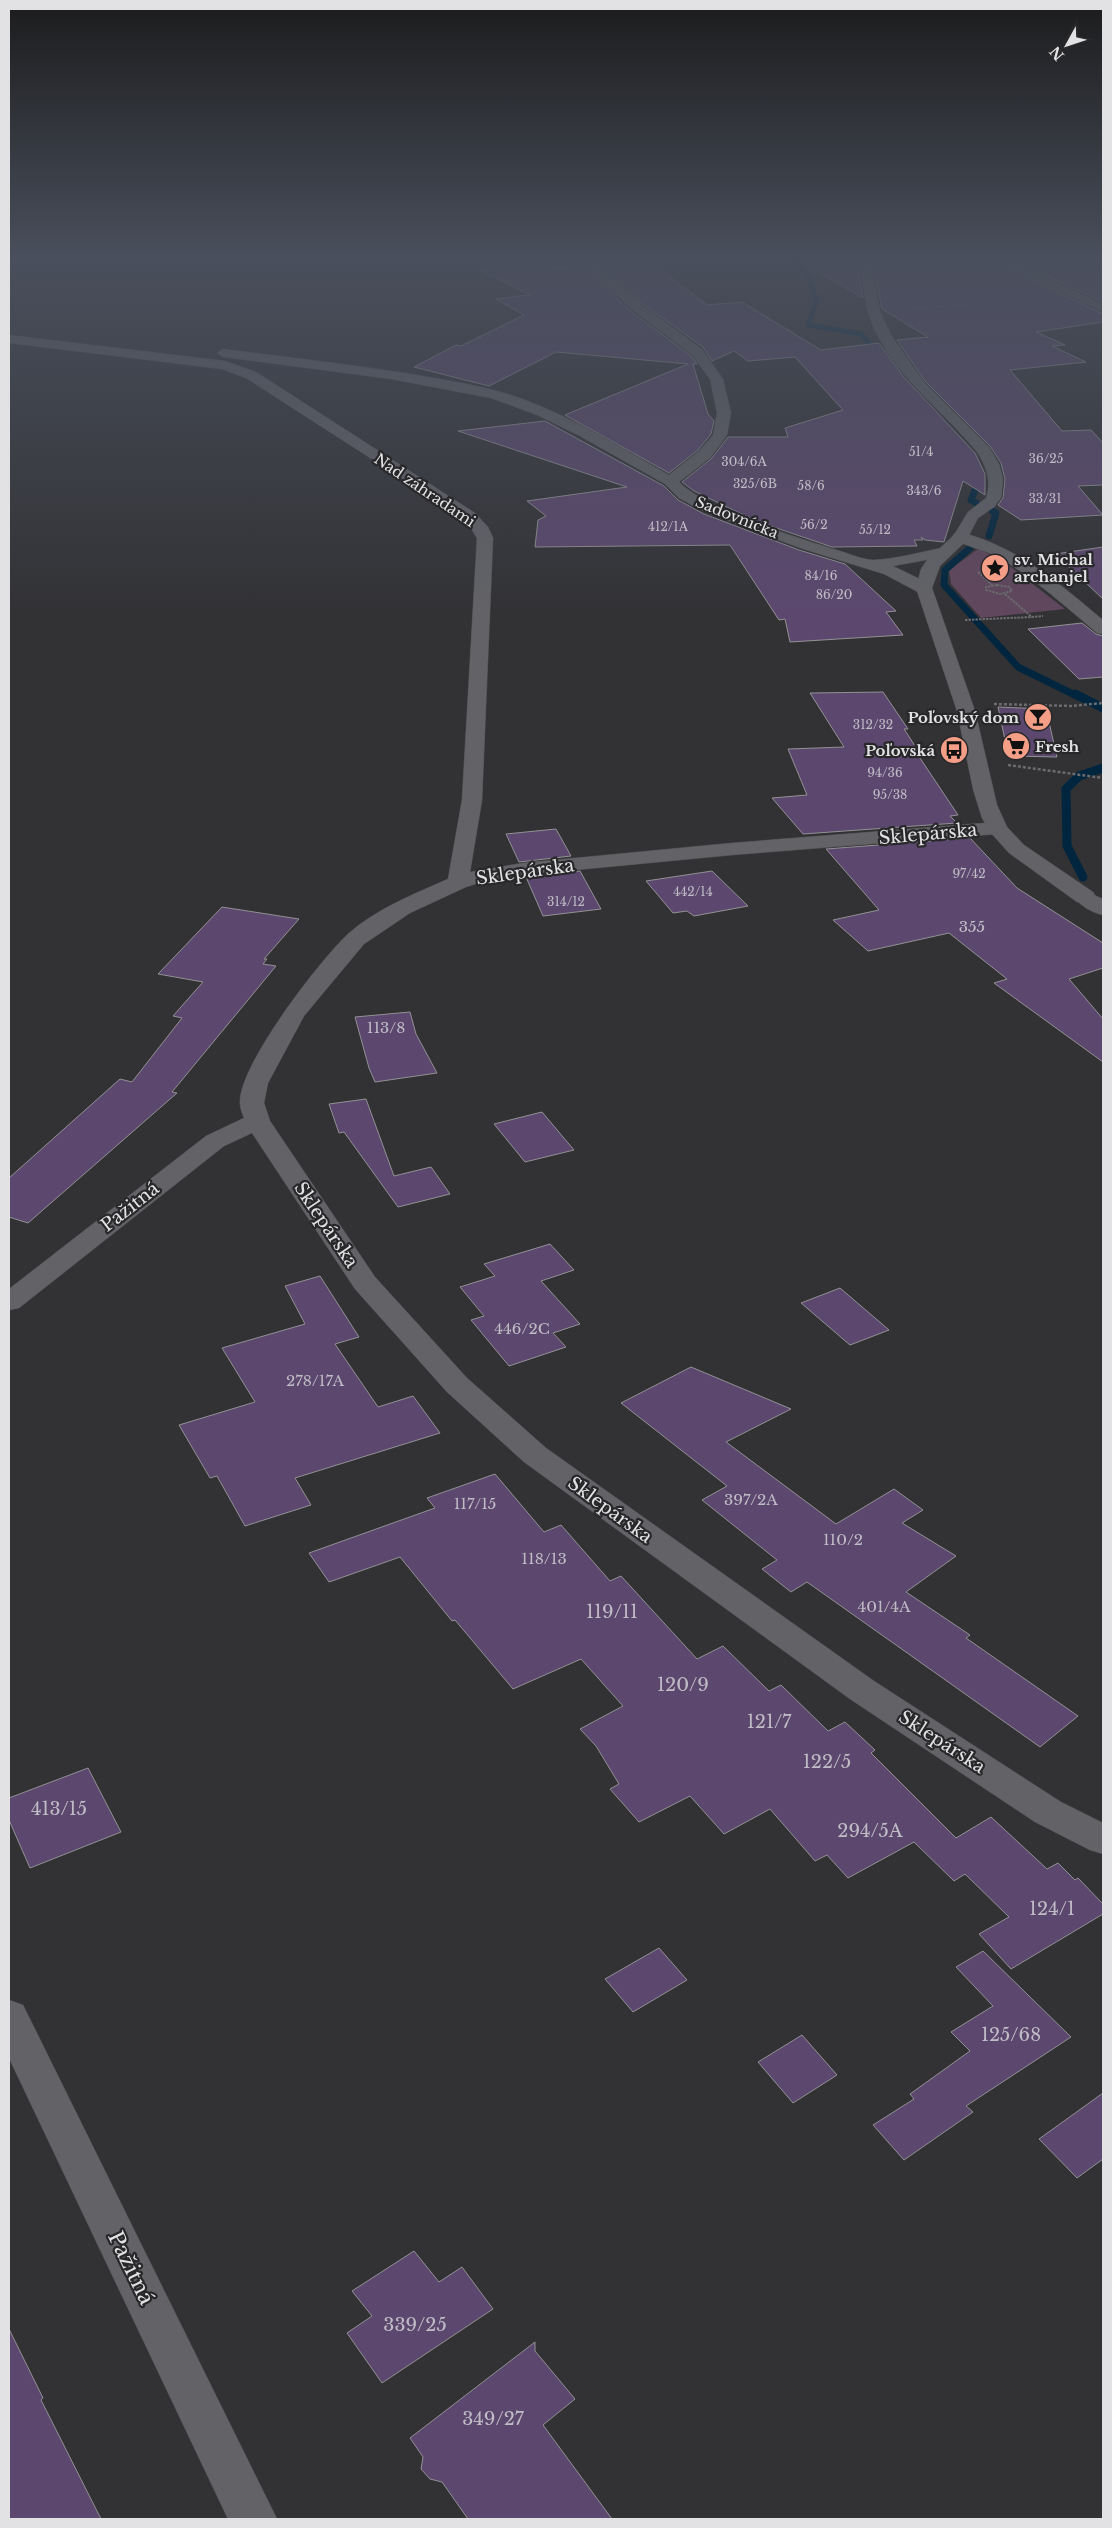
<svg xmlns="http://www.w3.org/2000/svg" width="1112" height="2528" font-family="'Libre Baskerville',serif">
  <rect width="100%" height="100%" fill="#323235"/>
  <!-- green -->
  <polygon fill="#60475d" points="978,549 998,557 1065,609 981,618 951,584 949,570"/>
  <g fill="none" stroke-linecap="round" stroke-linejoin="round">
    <!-- stream-far2 -->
    <polyline stroke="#00263f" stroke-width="5" points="795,260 807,274 817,300 808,325 861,334 879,354"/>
    <!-- stream-far1 -->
    <g stroke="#00263f" stroke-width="7">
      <polyline points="976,503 971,500 978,483 978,474"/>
      <polyline points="989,536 996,513 992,511"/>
      <polyline points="970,548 945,570 944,585 1018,667 1077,696"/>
    </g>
    <!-- stream -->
    <g stroke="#00263f" stroke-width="9">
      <polyline points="1075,694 1103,708"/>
      <polyline points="1083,877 1067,846 1066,789 1079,776 1103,768"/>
    </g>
  </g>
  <!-- building -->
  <g fill="#5c486e" stroke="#929194">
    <polygon points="798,260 856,260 863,298"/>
    <polygon points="872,260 991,260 1103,314 1103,322 1036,332 1065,345 1052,346 1086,362 1010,370 1062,431 1091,430 1103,443 1103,485 1078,486 1103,515 1021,520 998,505 1003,498 1005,479 1001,463 990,446 925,381 897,340 928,337 882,309"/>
    <polygon points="1013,260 1103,260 1103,302"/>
    <polygon points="532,262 546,269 585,266 629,310 691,356 697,364 693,364 708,414 714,421 711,434 698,450 669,473 565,415 688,364 556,352 489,386 414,367 456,345 461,346 524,315 496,299 530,295 479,269"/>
    <polygon points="650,262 707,305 742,302 821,350 879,343 903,376 975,453 985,474 985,495 963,481 944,542 925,540 921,537 923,540 914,540 917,546 832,547 756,521 694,491 682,482 711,459 728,437 788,437 785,428 843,410 795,357 748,361 734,351 712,361 703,347 640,302 601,265"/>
    <polygon points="545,421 664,486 678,500 704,514 799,550 845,564 896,611 886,612 903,635 790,642 785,619 779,620 730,545 535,547 538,520 546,516 527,501 627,487 458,431"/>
    <polygon points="1103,547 1103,599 1055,554"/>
    <polygon points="1082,623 1096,634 1103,636 1103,677 1079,679 1028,629"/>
    <polygon points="883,692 908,729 904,729 919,752 916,752 958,815 950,816 957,823 803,834 772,798 807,795 788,749 844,747 810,693"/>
    <polygon points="998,707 1046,709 1057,757 1012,756 1005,740"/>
    <polygon points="556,829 571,856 519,862 506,834"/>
    <polygon points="970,838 1017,888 1103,943 1103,968 1069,979 1103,1019 1103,1062 994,983 1007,979 949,933 868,951 833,920 879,910 826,849"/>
    <polygon points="580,871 601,909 543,916 526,877"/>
    <polygon points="712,871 748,906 694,916 687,911 673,913 646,881"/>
    <polygon points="222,907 299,919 264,959 267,959 263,964 276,966 172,1092 177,1093 28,1223 9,1217 9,1178 120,1079 132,1082 182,1018 173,1016 203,982 158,974"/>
    <polygon points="410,1012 416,1034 437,1073 375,1082 369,1068 355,1017"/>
    <polygon points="366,1099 394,1176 431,1167 450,1194 398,1207 344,1132 339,1133 329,1104"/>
    <polygon points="542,1112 574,1150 525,1162 494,1124"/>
    <polygon points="550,1244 574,1270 541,1281 580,1324 553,1333 566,1347 509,1366 471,1320 484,1316 460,1287 495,1276 484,1264"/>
    <polygon points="320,1276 359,1337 335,1344 378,1407 413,1396 440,1433 295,1478 311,1505 245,1526 217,1476 210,1478 179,1425 255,1402 222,1348 305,1324 285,1286"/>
    <polygon points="840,1288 889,1330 850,1345 801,1303"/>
    <polygon points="691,1367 791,1409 726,1442 836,1524 894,1489 923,1510 902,1523 956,1556 906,1592 970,1635 966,1638 1078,1716 1040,1747 807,1582 791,1592 762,1569 777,1560 702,1500 727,1486 621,1403"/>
    <polygon points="495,1474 544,1532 561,1525 610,1581 621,1576 697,1659 723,1646 769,1691 781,1685 828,1731 845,1722 875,1750 871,1753 956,1838 991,1817 1047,1869 1058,1863 1075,1880 1078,1878 1103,1904 1103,1914 1011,1969 979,1934 1009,1917 965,1874 954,1881 914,1842 848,1878 827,1855 815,1861 770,1809 724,1834 690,1796 639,1822 610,1789 619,1784 596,1746 580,1729 623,1706 581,1659 513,1689 455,1620 452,1621 400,1557 329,1582 309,1553 435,1508 427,1498"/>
    <polygon points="88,1768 121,1832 30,1868 9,1820 9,1798"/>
    <polygon points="659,1948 687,1980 633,2012 605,1979"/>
    <polygon points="983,1951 1071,2037 966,2106 973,2112 904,2160 873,2125 914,2099 910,2094 970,2051 951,2032 993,2006 956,1967"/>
    <polygon points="802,2035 837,2075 793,2103 758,2062"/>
    <polygon points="1103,2093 1103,2159 1077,2178 1039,2139"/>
    <polygon points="414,2251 439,2282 462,2267 493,2309 382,2383 347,2333 372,2316 352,2291"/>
    <polygon points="9,2329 43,2398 41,2400 101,2519 9,2519"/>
    <polygon points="535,2342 535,2351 575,2399 543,2425 612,2519 468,2519 442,2482 430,2479 421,2469 423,2457 410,2438"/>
  </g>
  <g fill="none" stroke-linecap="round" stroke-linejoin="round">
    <defs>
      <g id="minor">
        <path d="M581,260H593L639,303L702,349L723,379L731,413L727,435L710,458L679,482C708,511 799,538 840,551C850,554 864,560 874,560C896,559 920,552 942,548L948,550L950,553L948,556L893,566L930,584L932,588L930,592H918L884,574L800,548L705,512L679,498L665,484L580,436L537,415L491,398L391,379L223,357L217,353L223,349C286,357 348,364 411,374C449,381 488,386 525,400C576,419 622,448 669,475L699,451L713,435L717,413L710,379L692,355L630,308Z"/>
        <polygon points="993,260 1008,260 1103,304 1103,312"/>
        <path d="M9,335L225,361L256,372L475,513L488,527L493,538L482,800L470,872L523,863L732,843L997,822L1004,824L1007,828L1004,832L997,834L732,855L523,875L488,880L466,887L410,913L364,944L304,1016L268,1083L264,1103L270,1121L375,1277L467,1378L546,1448L874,1681L1061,1802L1103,1823V1854L1090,1850L1035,1822L850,1699L524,1462L447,1392L355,1289L252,1133L224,1146L19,1308L9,1310V1289L206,1136L244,1118C242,1113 240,1108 240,1103C238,1066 320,960 348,934C376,909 414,894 448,879L462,800L477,538L465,519L246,378L222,369L9,343Z"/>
        <path d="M960,532C1018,547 1059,583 1103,620V634L1097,633C1065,606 1034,578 998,557C988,551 957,544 952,537L954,534Z"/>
        <path d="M1085,891L1103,899V915C1093,913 1080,906 1074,897L1077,892Z"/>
        <polygon points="9,2000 23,2005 277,2519 228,2519 9,2058"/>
      </g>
      <path id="tertiary" d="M858,260H870L880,311L891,335L924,382L989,447L999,464L1003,479L1001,498L994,507L978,518L966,541L940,566L932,588L975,711L997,805L1007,827L1024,845L1093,892L1096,897L1093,902L1085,903L1077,902L1009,853L991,833L982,818L973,789L957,711L916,588L921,569L927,560L954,535L968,512L986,498C992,481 986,466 977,452C942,409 892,375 871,321C864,302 863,280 858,260Z"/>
    </defs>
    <!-- minor casing -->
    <use href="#minor" stroke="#4e4e50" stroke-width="1"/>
    <!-- tertiary casing -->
    <use href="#tertiary" stroke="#4e4e50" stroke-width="1"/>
    <!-- path-far2 -->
    <polyline stroke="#6b6b6e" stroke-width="1" stroke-dasharray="2 1" stroke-linecap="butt" points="903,309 970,305"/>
    <!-- path-far1 -->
    <g stroke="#6b6b6e" stroke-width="2" stroke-dasharray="2.5 1" stroke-linecap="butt">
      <polyline points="978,572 992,585"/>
      <polygon points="997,585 1009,587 1012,591 1000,594 986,590 986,587"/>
      <polyline points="1005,594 1032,617 1043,616"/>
      <polyline points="965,620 1032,617"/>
    </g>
    <!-- path -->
    <g stroke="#6b6b6e" stroke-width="2.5" stroke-dasharray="3 2" stroke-linecap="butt">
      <polyline points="994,704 1072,706 1103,703"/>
      <polyline points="1008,765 1103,778"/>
    </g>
    <!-- minor -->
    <use href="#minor" fill="#636367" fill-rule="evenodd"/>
    <!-- tertiary -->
    <use href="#tertiary" fill="#636367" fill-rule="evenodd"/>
  </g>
  <!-- sky -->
  <linearGradient id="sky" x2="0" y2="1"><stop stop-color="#1c1c1d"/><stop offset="0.42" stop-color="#494f5c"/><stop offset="1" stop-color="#494f5c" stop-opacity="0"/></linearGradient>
  <rect width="1112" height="614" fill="url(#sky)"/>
  <!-- icons -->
  <defs>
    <symbol id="sight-disc" viewBox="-11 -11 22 22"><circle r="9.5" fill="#f49e87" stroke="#28282b"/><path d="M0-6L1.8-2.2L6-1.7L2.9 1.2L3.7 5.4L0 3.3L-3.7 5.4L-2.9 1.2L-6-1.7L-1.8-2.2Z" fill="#111"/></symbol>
    <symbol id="bar-disc" viewBox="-11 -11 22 22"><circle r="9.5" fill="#f49e87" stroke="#28282b"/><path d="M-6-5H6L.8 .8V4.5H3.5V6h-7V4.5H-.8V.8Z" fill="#111"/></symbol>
    <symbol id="supermarket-disc" viewBox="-11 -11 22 22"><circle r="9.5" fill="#f49e87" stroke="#28282b"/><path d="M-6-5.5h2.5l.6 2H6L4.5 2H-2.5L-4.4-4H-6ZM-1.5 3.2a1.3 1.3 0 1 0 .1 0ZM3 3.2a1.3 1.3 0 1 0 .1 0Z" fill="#111"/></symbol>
    <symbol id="bus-disc" viewBox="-11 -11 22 22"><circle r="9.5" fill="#f49e87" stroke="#28282b"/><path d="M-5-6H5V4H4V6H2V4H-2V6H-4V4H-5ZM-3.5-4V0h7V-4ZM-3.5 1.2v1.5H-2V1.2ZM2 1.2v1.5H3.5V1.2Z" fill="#111"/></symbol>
  </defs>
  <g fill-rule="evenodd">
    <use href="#sight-disc" x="979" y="552" width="32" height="32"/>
    <use href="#bar-disc" x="1022" y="701" width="32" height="32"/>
    <use href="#supermarket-disc" x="1000" y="730" width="32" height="32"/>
    <use href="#bus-disc" x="938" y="734" width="32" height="32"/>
  </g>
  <g text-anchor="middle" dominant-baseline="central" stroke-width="4.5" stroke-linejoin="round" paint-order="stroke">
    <!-- far-number labels -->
    <g font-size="12" fill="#c0bcc6">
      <text x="921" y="451">51/4</text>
      <text x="1046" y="458">36/25</text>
      <text x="744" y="461">304/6A</text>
      <text x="755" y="483">325/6B</text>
      <text x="811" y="485">58/6</text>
      <text x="924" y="490">343/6</text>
      <text x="1045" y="498">33/31</text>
      <text x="814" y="524">56/2</text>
      <text x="668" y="526">412/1A</text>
      <text x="875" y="529">55/12</text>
      <text x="821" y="575">84/16</text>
      <text x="834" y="594">86/20</text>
      <text x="873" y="724">312/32</text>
      <text x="885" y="772">94/36</text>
      <text x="890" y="794">95/38</text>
      <text x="969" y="873">97/42</text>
      <text x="693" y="891">442/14</text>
      <text x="566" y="901">314/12</text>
    </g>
    <!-- far-street labels -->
    <g font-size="15" fill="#e2e2e4" stroke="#28282b">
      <text transform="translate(425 490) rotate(34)">Nad záhradami</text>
      <text transform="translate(737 517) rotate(22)">Sadovnícka</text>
    </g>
    <!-- far-poi labels -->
    <g font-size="15" font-weight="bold" fill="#e2e2e4" stroke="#28282b" text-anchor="start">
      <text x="1014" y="559">sv. Michal<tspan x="1014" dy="17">archanjel</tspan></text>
      <text x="1019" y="717" text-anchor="end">Poľovský dom</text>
      <text x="1035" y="746">Fresh</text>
      <text x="935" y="750" text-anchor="end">Poľovská</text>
    </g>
    <!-- number labels -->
    <g font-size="15" fill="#c0bcc6">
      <text x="972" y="926">355</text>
      <text x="386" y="1027">113/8</text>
      <text x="522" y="1328">446/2C</text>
      <text x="315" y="1380">278/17A</text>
      <text x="751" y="1499">397/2A</text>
      <text x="475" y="1503">117/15</text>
      <text x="843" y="1539">110/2</text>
      <text x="544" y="1558">118/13</text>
      <text x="884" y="1606">401/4A</text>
    </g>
    <!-- street labels -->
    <g font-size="18" fill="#e2e2e4" stroke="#28282b">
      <text transform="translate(928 834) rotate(-5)">Sklepárska</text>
      <text transform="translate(525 872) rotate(-8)">Sklepárska</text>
      <text transform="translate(130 1207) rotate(-38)">Pažitná</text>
      <text transform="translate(326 1225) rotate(56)">Sklepárska</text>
      <text transform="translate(610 1510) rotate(36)">Sklepárska</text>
      <text transform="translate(942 1742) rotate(33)">Sklepárska</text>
    </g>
    <!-- near-number labels -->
    <g font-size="18" fill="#c0bcc6">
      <text x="612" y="1612">119/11</text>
      <text x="683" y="1685">120/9</text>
      <text x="769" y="1722">121/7</text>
      <text x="827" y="1762">122/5</text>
      <text x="59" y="1809">413/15</text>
      <text x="870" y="1831">294/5A</text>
      <text x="1052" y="1909">124/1</text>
      <text x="1011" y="2035">125/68</text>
      <text x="415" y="2325">339/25</text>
      <text x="493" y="2419">349/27</text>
    </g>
    <!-- near-street labels -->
    <g font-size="21" fill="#e2e2e4" stroke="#28282b">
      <text transform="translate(131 2268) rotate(64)">Pažitná</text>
    </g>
  </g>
  <!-- border -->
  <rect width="1112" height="2528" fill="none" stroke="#e2e2e4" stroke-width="20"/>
  <!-- north arrow -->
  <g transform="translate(1067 45) rotate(230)" stroke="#28282b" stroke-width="4" paint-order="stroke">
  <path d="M0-4L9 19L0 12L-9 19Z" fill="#e2e2e4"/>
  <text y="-8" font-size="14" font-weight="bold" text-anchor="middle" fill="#e2e2e4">N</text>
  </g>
</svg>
